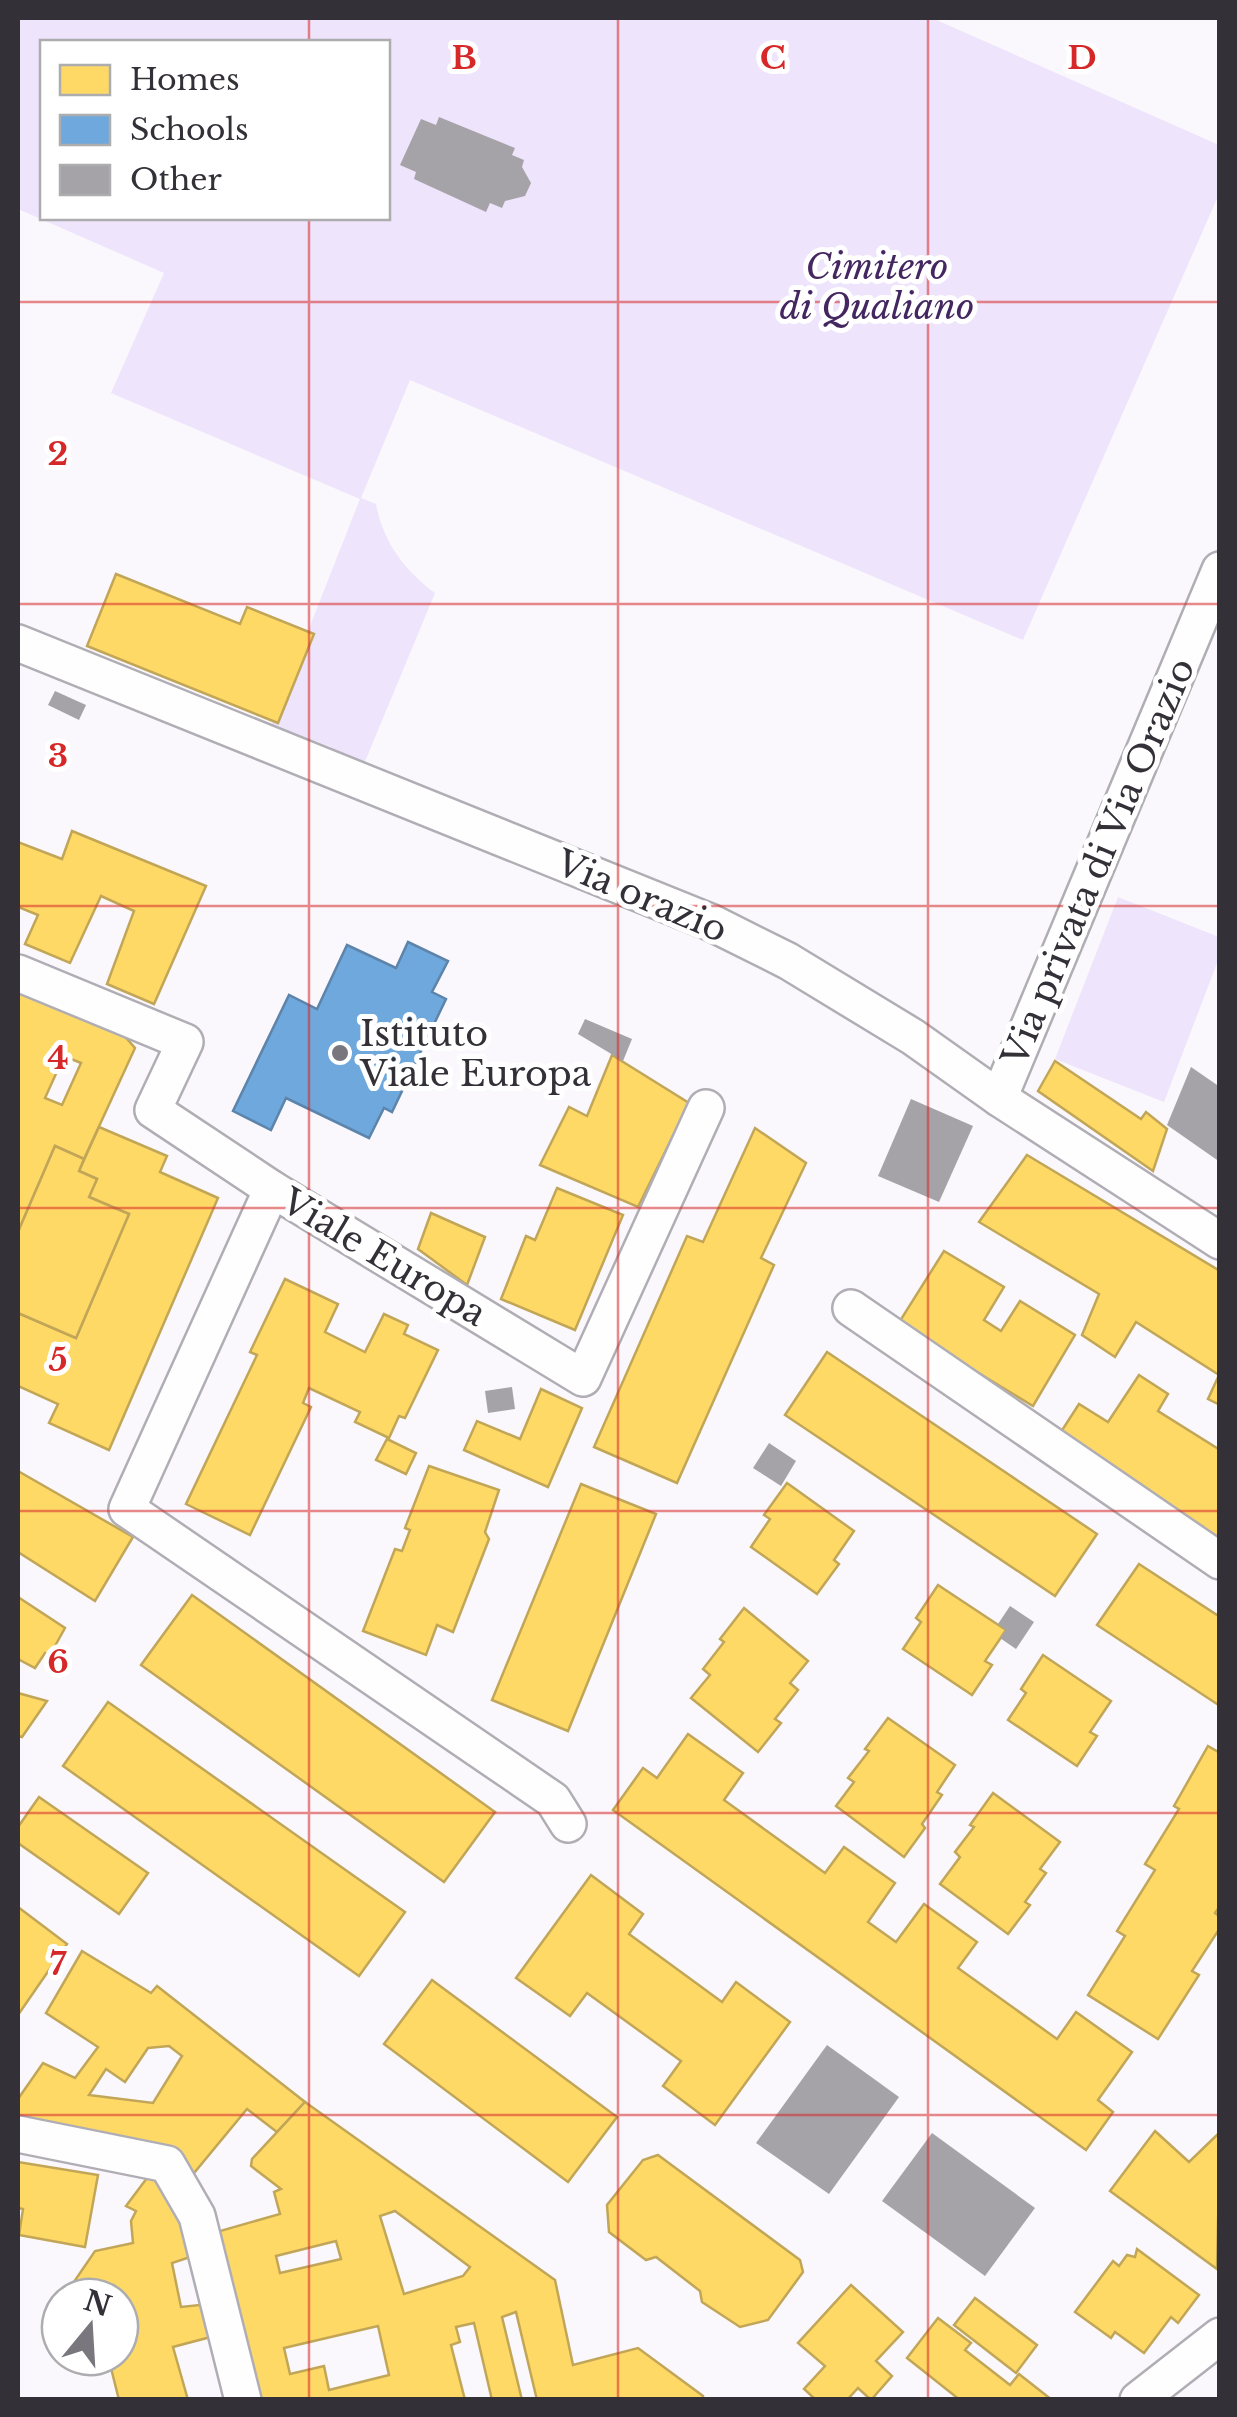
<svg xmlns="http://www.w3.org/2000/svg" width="1237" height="2417" font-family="'Libre Baskerville',serif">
  <rect width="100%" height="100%" fill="#faf8fd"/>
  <!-- green -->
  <g fill="#eee4fb" fill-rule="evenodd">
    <path d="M18,18H932L1219,145V194L1023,640L410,380L361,498L376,504C383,542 405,571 435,593L364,764L334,755L331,747L271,725L360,499L111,393L164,273L18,209ZM42,42H388V218H42Z"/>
    <polygon points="1118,897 1219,937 1219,958 1164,1102 1055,1059"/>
  </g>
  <!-- homes -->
  <g fill="#ffd966" stroke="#c2a658" stroke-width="2.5" fill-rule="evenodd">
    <polygon points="116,574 240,624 247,607 314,634 278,723 87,646"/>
    <polygon points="72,831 206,886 154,1004 107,984 134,911 101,896 70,963 25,944 38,915 18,907 18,842 62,859"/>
    <path d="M18,987L121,1032L135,1048L84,1159L55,1146L18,1232ZM64,1056L81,1063L62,1105L45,1098Z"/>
    <polygon points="612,1055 689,1103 638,1207 540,1165 569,1107 587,1116"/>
    <polygon points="1055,1061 1141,1119 1146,1112 1167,1129 1153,1171 1038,1091"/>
    <polygon points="99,1127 167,1156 160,1172 218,1198 109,1450 49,1423 58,1404 18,1386 18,1313 76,1338 129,1214 89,1197 97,1179 79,1171"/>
    <polygon points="755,1128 806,1163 761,1258 774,1265 677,1483 594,1447 687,1236 703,1242"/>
    <polygon points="55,1146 84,1159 79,1171 97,1179 89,1197 129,1214 76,1338 18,1313 18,1232"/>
    <polygon points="1027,1155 1220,1271 1220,1405 1208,1399 1219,1375 1136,1322 1115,1357 1082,1335 1099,1294 979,1222"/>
    <polygon points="557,1188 623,1215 575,1330 501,1299 526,1236 535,1240"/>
    <polygon points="431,1213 485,1237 467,1285 418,1249"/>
    <polygon points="944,1251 1004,1287 984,1320 1001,1331 1020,1301 1075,1335 1033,1406 898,1324"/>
    <polygon points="285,1279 338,1304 325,1332 365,1352 384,1314 408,1325 404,1334 438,1350 405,1418 399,1416 389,1438 355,1422 360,1412 309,1388 303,1403 311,1407 250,1535 186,1504 257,1355 250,1352"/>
    <polygon points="827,1352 1097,1534 1055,1596 785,1415"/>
    <polygon points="1139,1375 1168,1394 1158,1411 1220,1450 1220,1545 1055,1441 1079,1404 1108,1422"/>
    <polygon points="541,1389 582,1408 548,1487 464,1450 477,1421 520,1439"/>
    <polygon points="387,1439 416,1453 406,1474 376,1460"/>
    <polygon points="429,1466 499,1490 485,1532 489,1539 453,1632 437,1625 426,1655 363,1631 395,1549 402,1551 410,1530 405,1528"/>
    <polygon points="18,1471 133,1537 95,1601 18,1552"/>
    <polygon points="787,1483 854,1531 834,1560 839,1564 817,1594 751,1547 770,1519 764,1515"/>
    <polygon points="581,1484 656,1514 568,1731 492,1700"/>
    <polygon points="1139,1564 1220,1617 1220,1706 1097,1625"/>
    <polygon points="938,1585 1006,1630 985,1661 992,1665 972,1695 903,1649 921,1622 916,1618"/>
    <polygon points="192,1595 495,1812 444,1882 141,1665"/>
    <polygon points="18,1597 65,1628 50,1655 45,1653 35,1668 18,1659"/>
    <polygon points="744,1608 808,1661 790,1683 798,1690 775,1719 781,1723 758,1752 691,1698 710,1675 703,1669 724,1642 720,1639"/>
    <polygon points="1043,1655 1111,1701 1090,1732 1097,1736 1077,1766 1008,1720 1026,1693 1021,1689"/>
    <polygon points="18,1693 47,1701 22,1737 18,1736"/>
    <polygon points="108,1702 405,1912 359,1976 63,1766"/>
    <polygon points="888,1718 955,1765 937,1792 942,1795 922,1824 925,1828 904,1857 836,1806 854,1782 848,1778 869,1751 865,1749"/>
    <polygon points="688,1734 743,1773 724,1800 825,1873 844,1847 895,1883 868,1922 896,1942 924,1904 977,1942 958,1968 1057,2039 1076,2012 1132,2052 1098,2100 1113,2112 1086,2150 613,1810 643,1768 657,1778"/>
    <polygon points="1208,1746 1220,1753 1220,1906 1215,1913 1220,1917 1220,1928 1192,1971 1199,1975 1158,2039 1088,1995 1125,1936 1117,1931 1155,1870 1145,1864 1179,1809 1174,1806"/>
    <polygon points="993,1793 1060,1842 1040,1869 1046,1873 1025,1902 1030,1905 1008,1934 940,1884 960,1857 955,1852 974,1827 970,1825"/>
    <polygon points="39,1797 148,1873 119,1914 18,1843 18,1827"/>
    <polygon points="591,1875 643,1914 629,1934 722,2002 736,1982 790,2022 715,2125 663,2086 681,2061 587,1993 570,2016 516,1978"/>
    <polygon points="18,1907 67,1944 18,2015"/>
    <path d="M82,1951L151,1993L157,1986L305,2102L277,2132L247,2109L194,2173L162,2152L18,2126V2099L43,2063L75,2078L98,2047L46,2013ZM169,2046L182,2056L153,2103L89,2095L106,2069L125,2082L148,2048Z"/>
    <polygon points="432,1980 617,2117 568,2182 384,2044"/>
    <path d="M305,2102L555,2280L573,2365L638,2348L703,2396V2400H537L516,2312L502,2317L522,2400H492L474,2323L456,2327L460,2342L451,2345L465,2400H255L213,2233L280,2214L274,2192L281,2189L251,2166L252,2159ZM395,2211L470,2267L463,2276L404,2294L380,2216ZM336,2241L341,2259L280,2273L276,2256ZM378,2326L389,2375L329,2390L324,2366L290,2374L284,2348Z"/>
    <polygon points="1155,2131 1189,2162 1220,2132 1217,2269 1110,2191"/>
    <polygon points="658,2155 800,2260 803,2272 768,2320 740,2327 702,2302 700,2291 656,2257 646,2260 609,2232 607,2205 643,2160"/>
    <polygon points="18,2162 98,2175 85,2247 19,2235 23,2209 18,2208"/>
    <polygon points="153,2170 202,2253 172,2263 181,2307 209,2304 218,2335 173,2347 188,2400 119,2400 109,2360 87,2366 84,2357 120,2357 120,2297 65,2295 95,2251 133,2243 131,2221 136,2211 126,2206"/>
    <polygon points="1137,2249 1199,2295 1178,2323 1171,2317 1144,2353 1115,2332 1111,2338 1075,2312 1113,2261 1119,2266 1127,2255 1135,2257"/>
    <polygon points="851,2285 903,2332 876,2361 892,2376 871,2400 858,2388 847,2400 816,2400 804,2389 825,2366 798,2343"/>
    <polygon points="975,2298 1037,2345 1016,2373 954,2325"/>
    <polygon points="938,2318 971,2343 965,2350 1010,2385 1019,2374 1052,2400 960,2400 907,2358"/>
  </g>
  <!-- schools -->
  <polygon fill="#6fa8dc" stroke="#5d84ab" stroke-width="2.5" points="408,942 448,961 432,992 446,999 392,1112 384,1108 369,1138 286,1098 271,1130 233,1111 289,995 317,1009 347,945 396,968"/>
  <!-- building -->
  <g fill="#a5a3a8">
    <polygon points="439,117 515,148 512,155 524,160 522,167 531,183 525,196 505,201 502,208 490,203 486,212 414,179 416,172 400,165 421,119 436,125"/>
    <polygon points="55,691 86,705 79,720 48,705"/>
    <polygon points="585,1019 632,1039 623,1061 578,1034"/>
    <polygon points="1191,1067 1220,1087 1220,1162 1167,1125"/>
    <polygon points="911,1099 973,1126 939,1202 878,1176"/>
    <polygon points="512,1387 515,1409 488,1413 485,1391"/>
    <polygon points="769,1443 796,1461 781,1486 753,1468"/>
    <polygon points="1010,1606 1034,1622 1016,1649 1000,1638 1006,1630 998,1624"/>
    <polygon points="827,2045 899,2097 829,2194 756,2143"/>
    <polygon points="932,2133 1035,2208 985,2276 882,2201"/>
  </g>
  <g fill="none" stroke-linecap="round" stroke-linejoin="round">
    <defs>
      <g id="street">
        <polyline points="18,643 710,922 788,961 913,1037 999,1098 1220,1241"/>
        <polyline points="18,973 185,1042 153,1110 272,1189 583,1378 706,1108"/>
        <polyline points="999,1098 1220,570"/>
        <polyline points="272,1189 127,1509 553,1800 568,1824"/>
        <polyline points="851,1308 1220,1561"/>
        <polyline points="18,2134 167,2164 197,2216 243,2400"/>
        <polyline points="1138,2400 1220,2336"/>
      </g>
    </defs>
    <!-- street casing -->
    <use href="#street" stroke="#b0aeb4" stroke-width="40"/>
    <!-- street -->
    <use href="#street" stroke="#fefeff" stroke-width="35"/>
  </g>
  <!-- grid -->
  <path fill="none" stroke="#d62828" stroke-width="2.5" stroke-opacity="0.55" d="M309,18V42M618,18V2400M928,18V2400M309,218V2400M18,302H1220M18,604H1220M18,906H1220M18,1208H1220M18,1511H1220M18,1813H1220M18,2115H1220"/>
  <!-- markers -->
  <circle fill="#79767d" stroke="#fff" stroke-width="4" cx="340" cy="1053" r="10"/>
  <g text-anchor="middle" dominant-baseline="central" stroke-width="10" stroke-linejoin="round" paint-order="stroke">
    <!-- park labels -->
    <g font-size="35" font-style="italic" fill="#442660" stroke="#fff">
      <text x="877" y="266">Cimitero<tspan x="877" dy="40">di Qualiano</tspan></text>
    </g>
    <!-- street labels -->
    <g font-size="35" fill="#333038" stroke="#fff">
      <text transform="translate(1098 862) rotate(-67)">Via privata di Via Orazio</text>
      <text transform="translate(642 896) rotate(23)">Via orazio</text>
      <text transform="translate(384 1257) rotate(31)">Viale Europa</text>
    </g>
    <!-- poi labels -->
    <g font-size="35" fill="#333038" stroke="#fff" text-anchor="start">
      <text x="360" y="1033">Istituto<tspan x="360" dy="40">Viale Europa</tspan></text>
    </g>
  </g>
  <g font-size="32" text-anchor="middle" font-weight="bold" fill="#d62828" stroke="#fff" stroke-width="10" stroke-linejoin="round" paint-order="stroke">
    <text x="464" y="69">B</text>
    <text x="773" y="69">C</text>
    <text x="1082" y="69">D</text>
    <text x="58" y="465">2</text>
    <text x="58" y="767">3</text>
    <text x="58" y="1069">4</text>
    <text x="58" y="1371">5</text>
    <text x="58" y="1673">6</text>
    <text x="58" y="1975">7</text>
  </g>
  <!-- border -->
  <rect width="1237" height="2417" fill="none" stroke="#333038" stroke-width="40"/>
  <!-- legend -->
  <rect x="40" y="40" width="350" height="180" fill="#ffffff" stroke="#adacaf" stroke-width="2.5"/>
  <rect x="60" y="65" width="50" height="30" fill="#ffd966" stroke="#adacaf" stroke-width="2.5"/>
  <text x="130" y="90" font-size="30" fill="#333038">Homes</text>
  <rect x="60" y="115" width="50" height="30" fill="#6fa8dc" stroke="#adacaf" stroke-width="2.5"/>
  <text x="130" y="140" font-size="30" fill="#333038">Schools</text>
  <rect x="60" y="165" width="50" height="30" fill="#a5a3a8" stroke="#adacaf" stroke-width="2.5"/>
  <text x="130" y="190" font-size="30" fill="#333038">Other</text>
  <!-- north arrow -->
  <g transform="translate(90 2327) rotate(18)"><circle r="48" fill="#ffffff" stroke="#adacaf" stroke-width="2.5"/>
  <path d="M0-8L18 38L0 25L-18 38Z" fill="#79767d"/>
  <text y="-15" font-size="28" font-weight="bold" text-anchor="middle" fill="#333038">N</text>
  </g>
</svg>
